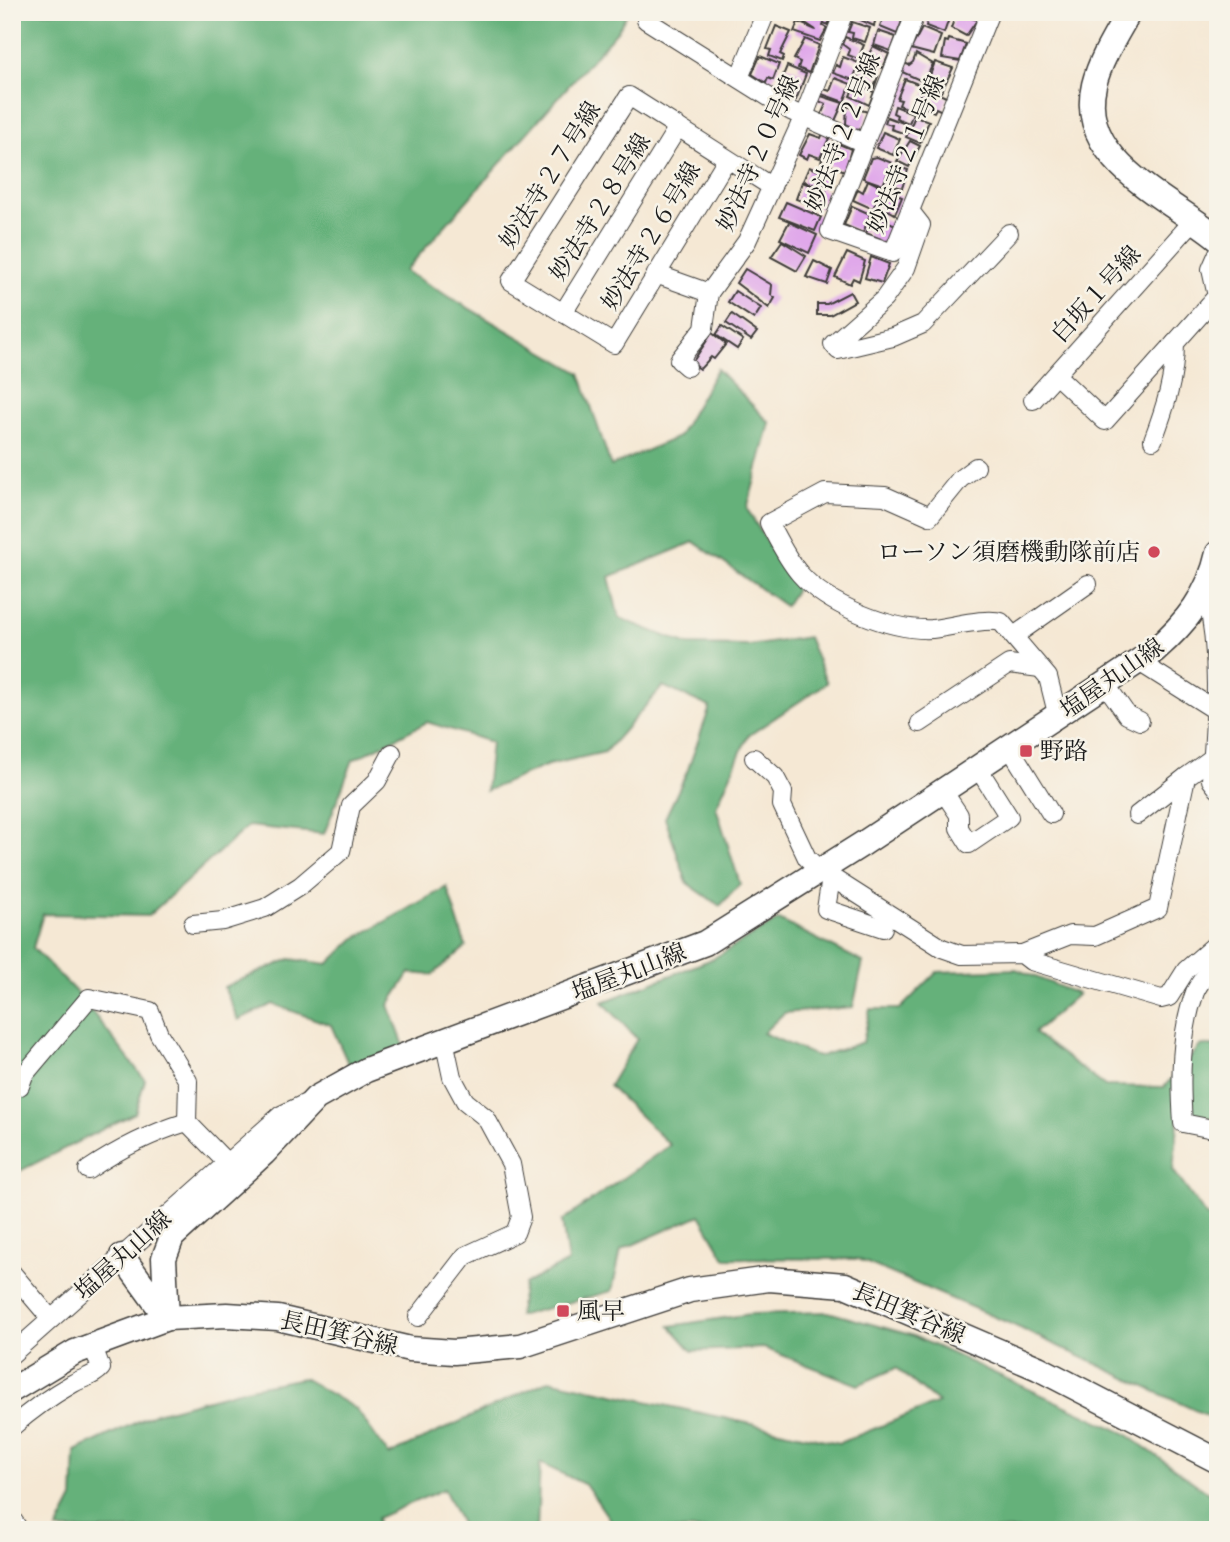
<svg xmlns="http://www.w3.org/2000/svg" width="1230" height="1542" font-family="'IM FELL French Canon','Noto Serif JP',serif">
  <rect width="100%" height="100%" fill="#f7f3e8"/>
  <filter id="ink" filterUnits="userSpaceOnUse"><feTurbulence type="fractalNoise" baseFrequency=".0143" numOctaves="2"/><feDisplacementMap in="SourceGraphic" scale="14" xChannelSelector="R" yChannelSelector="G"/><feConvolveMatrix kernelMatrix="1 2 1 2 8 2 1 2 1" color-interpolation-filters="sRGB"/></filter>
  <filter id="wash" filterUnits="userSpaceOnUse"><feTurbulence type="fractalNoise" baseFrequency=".00686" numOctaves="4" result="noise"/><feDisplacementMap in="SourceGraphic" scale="28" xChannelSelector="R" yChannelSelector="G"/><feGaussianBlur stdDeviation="1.57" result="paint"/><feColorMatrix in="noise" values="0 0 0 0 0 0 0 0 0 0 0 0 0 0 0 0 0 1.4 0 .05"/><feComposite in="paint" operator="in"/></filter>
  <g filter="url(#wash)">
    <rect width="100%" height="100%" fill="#f5e8d4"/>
    <!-- forest -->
    <g fill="#65b17a" stroke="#40664b" stroke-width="2">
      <polygon points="12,12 628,12 618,30 405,271 580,373 611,466 678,437 717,369 770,423 747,509 796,589 785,606 694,542 609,577 619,618 688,645 749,646 808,637 827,683 748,736 716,807 740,884 720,906 687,883 665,818 687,772 710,707 663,686 605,752 548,765 486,791 491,742 427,722 353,760 324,834 248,826 148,916 43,914 33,948 79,995 145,1080 135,1113 12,1175"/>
      <polygon points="447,887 466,947 432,975 410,973 389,1005 404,1046 350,1068 331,1025 273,1004 238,1020 224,987 290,959 328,964 354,939"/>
      <polygon points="779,920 863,962 853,1007 784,1013 763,1033 818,1057 863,1042 870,1009 900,1009 937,972 1016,969 1078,994 1034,1033 1105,1086 1164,1087 1201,1045 1218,1047 1218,1118 1179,1116 1173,1170 1206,1216 1218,1221 1218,1421 1011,1324 858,1259 725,1258 700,1215 621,1250 612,1291 518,1316 524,1284 568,1262 562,1221 670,1145 609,1086 637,1039 603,1002 712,959"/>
      <polygon points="828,1312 911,1335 1125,1433 1218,1500 1218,1530 617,1530 586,1485 540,1463 537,1530 464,1530 444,1489 377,1518 379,1530 57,1530 73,1499 75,1451 156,1413 249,1388 303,1378 356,1409 389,1455 549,1380 839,1443 938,1403 896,1368 858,1385 764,1348 692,1351 670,1326 751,1314"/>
    </g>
    <g id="blocks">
      <!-- building -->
      <g fill="#e0a8ea">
        <polygon points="808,12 831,17 828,25 824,23 823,26 827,28 820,41 794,32 798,22 816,30 804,22"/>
        <polygon points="857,12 877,12 874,26 856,18"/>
        <polygon points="929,12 951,13 944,33 926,26"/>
        <polygon points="957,12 977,20 966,36 951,28"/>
        <polygon points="885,14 902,21 897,34 880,27"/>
        <polygon points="852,22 870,28 865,42 852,38 853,33 848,32"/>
        <polygon points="776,26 791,32 780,54 784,56 782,61 769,56 771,50 767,49"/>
        <polygon points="922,28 941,36 934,55 911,49"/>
        <polygon points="878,31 896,37 891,51 874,45"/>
        <polygon points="845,37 864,45 858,59 848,55 850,50 842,44"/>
        <polygon points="805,39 819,45 809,73 798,68 800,62 794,59"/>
        <polygon points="949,39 966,44 960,61 942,58 945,41 948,42"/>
        <polygon points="873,46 889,54 883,68 866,60"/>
        <polygon points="916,54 933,64 924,82 900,71 904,63 909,65 913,62"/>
        <polygon points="760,56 779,64 773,80 768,78 766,83 752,74"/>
        <polygon points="843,57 859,63 853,80 833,73 836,65 840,67"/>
        <polygon points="935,62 953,68 941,92 926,86"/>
        <polygon points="865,65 875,69 873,74 878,76 874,88 855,81"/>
        <polygon points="787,66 806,74 796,100 783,95 789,80 782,78"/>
        <polygon points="835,78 851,84 844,102 819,93 821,88 830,91"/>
        <polygon points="905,79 923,86 913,111 899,105 901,100 897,99"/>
        <polygon points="855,84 874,92 869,105 850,96"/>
        <polygon points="929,89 948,98 942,111 936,108 934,112 923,107 926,100 922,99"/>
        <polygon points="818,95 843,103 834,123 821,115 826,104 816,100"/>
        <polygon points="847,106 868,112 862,130 849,129 850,126 846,124"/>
        <polygon points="895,106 913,113 909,123 896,118 897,115 893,113"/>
        <polygon points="915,116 929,121 920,143 906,137"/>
        <polygon points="887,117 906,124 903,133 891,129 892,125 885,123"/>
        <polygon points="883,132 900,139 893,155 876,148"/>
        <polygon points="823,133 830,136 820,158 809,154 807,159 799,155 810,134 821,138"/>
        <polygon points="910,141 920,146 909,167 897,161"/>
        <polygon points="839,144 851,149 845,171 821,162 826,149 835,153"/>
        <polygon points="877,157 892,163 883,185 863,178 871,158"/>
        <polygon points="894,166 908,170 902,188 888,184"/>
        <polygon points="809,167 828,174 823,188 803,181"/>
        <polygon points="868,180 882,187 873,209 853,200 858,189 863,192"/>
        <polygon points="802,182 826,191 820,208 796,199"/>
        <polygon points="885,190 902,197 895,214 888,210 885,216 876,212"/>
        <polygon points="786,202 821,217 815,231 779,217"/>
        <polygon points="852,206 870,214 863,233 844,225"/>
        <polygon points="873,215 898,226 891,243 887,241 885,246 866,239 868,235 881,239 866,233"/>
        <polygon points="789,222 817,235 809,253 780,239"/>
        <polygon points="782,241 806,256 797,271 771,257"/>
        <polygon points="847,253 865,261 859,281 853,278 850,284 835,277"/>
        <polygon points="871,257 889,264 882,283 865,278"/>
        <polygon points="814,261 832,270 827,284 806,277"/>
        <polygon points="745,269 772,285 771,295 775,298 769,308 736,283"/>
        <polygon points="735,291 761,308 754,319 728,302"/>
        <polygon points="850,292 855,301 830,315 817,315 817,304 827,304"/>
        <polygon points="732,314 757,332 751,340 726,323"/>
        <polygon points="722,326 743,340 737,349 716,335"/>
        <polygon points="712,333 726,344 714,359 711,357 700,369 692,363"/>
      </g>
    </g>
  </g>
  <g filter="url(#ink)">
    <use href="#blocks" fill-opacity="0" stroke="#3d3b38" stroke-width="2"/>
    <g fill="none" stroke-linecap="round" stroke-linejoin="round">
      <defs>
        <g id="street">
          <polyline points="916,12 830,231 893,253 990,12"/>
          <polyline points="646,20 791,111 864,143"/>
          <polyline points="739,78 766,12"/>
          <polyline points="727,159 614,344 511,281 629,96 772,187"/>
          <polyline points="910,211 921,225 906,268 884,299 833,344 838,350 893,337 923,324 1009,233"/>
          <polyline points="656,274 709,293 747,241 804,116 844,12"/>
          <polyline points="563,313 678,127"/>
          <polyline points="687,367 679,360 704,328 709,293"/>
          <polyline points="1056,375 1105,421 1175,343"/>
          <polyline points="1033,400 1194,220"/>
          <path d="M1153,440C1165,408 1175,378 1175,343L1217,296L1211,269L1218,253"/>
          <path d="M976,467L960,479L930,516L885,496L825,493L769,523C778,540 787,559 800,574C827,605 891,631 932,629C951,627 986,617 1001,622L1048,677L1058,717"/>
          <path d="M1206,592C1221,654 1216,716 1211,780L1218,789"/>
          <polyline points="1014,636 1088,584"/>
          <polyline points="1139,662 1215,710"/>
          <polyline points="1106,685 1127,715 1140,721"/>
          <polyline points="920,723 1009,664 1040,668"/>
          <polyline points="1010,748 1051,814"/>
          <polyline points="754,758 775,777 783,792 782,805 807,858 820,870 942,948 962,955 1022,954 1031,961 1161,999 1169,997 1186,970 1216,944 1218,951"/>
          <polyline points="943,791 959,815 959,828 969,844 1009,817 978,768"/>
          <polyline points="1137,815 1186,777"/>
          <polyline points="831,878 826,909 883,928"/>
          <polyline points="193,924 223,921 265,908 300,886 341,851 351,806 377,781 392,753"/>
          <polyline points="1022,954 1070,935 1095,936 1158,908 1186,777 1212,758"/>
          <path d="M1218,955C1213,969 1201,978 1195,992C1180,1033 1180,1080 1183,1123L1218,1130"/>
          <polyline points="20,1086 24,1075 89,998 150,1011 159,1034 188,1081 187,1122 227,1163"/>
          <path d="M88,1170C119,1149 151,1133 187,1122"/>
          <polyline points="12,1273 51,1319"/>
          <polyline points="418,1317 465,1256 515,1233 521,1217 511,1164 486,1118 465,1101 452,1077 444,1040"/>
          <polyline points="12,1354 281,1115 304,1104"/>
          <path d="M12,1427C30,1411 51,1396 72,1384C83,1377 92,1378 101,1368L92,1344"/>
          <polyline points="12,1519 18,1528"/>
        </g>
        <g id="secondary">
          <path d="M1129,12C1116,35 1100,60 1094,85C1076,161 1171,199 1218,238"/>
          <polyline points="122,1256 167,1318"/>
          <path d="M167,1318L164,1258L172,1237L264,1153L316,1098L366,1070L705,943L864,843L1154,651C1186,623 1209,595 1218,553"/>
          <polyline points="12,1390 75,1352 167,1318 227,1315 278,1318 410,1349 454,1352 520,1346 690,1290 769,1279 845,1285 1038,1368 1218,1461"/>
        </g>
      </defs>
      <!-- street casing -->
      <use href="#street" stroke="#3d3b38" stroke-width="20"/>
      <!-- secondary casing -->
      <use href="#secondary" stroke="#3d3b38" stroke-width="27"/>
      <!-- street -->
      <use href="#street" stroke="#fff" stroke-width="18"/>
      <!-- secondary -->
      <use href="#secondary" stroke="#fff" stroke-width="24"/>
    </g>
  </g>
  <!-- markers -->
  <g fill="#d1495b" stroke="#f7f3e8" stroke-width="2.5">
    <circle cx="1154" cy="552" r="7"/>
    <rect x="1019" y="744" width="14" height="14" rx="3.5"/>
    <rect x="556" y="1304" width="14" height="14" rx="3.5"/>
  </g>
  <g text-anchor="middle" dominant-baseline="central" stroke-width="5" stroke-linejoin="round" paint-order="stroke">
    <!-- street labels -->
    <g font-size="24" fill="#1c1c1c" stroke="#f7f3e8">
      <text transform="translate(843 132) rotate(-69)">妙法寺２２号線</text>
      <text transform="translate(758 153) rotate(-66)">妙法寺２０号線</text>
      <text transform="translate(906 154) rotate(-68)">妙法寺２１号線</text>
      <text transform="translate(550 175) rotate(-58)">妙法寺２７号線</text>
      <text transform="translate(600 207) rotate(-58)">妙法寺２８号線</text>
      <text transform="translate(651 236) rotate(-59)">妙法寺２６号線</text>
      <text transform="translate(1096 294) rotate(-48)">白坂１号線</text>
      <text transform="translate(1112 678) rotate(-35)">塩屋丸山線</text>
      <text transform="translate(629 972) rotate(-21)">塩屋丸山線</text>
      <text transform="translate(123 1255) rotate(-42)">塩屋丸山線</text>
      <text transform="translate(909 1313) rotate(23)">長田箕谷線</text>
      <text transform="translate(339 1333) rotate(13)">長田箕谷線</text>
    </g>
    <!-- poi labels -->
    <g font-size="24" fill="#1c1c1c" stroke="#f7f3e8" text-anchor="start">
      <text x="1140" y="552" text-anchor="end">ローソン須磨機動隊前店</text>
      <text x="1040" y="751">野路</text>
      <text x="577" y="1311">風早</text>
    </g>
  </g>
  <!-- margin -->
  <rect width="1230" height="1542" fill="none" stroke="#f7f3e8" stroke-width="42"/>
</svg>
